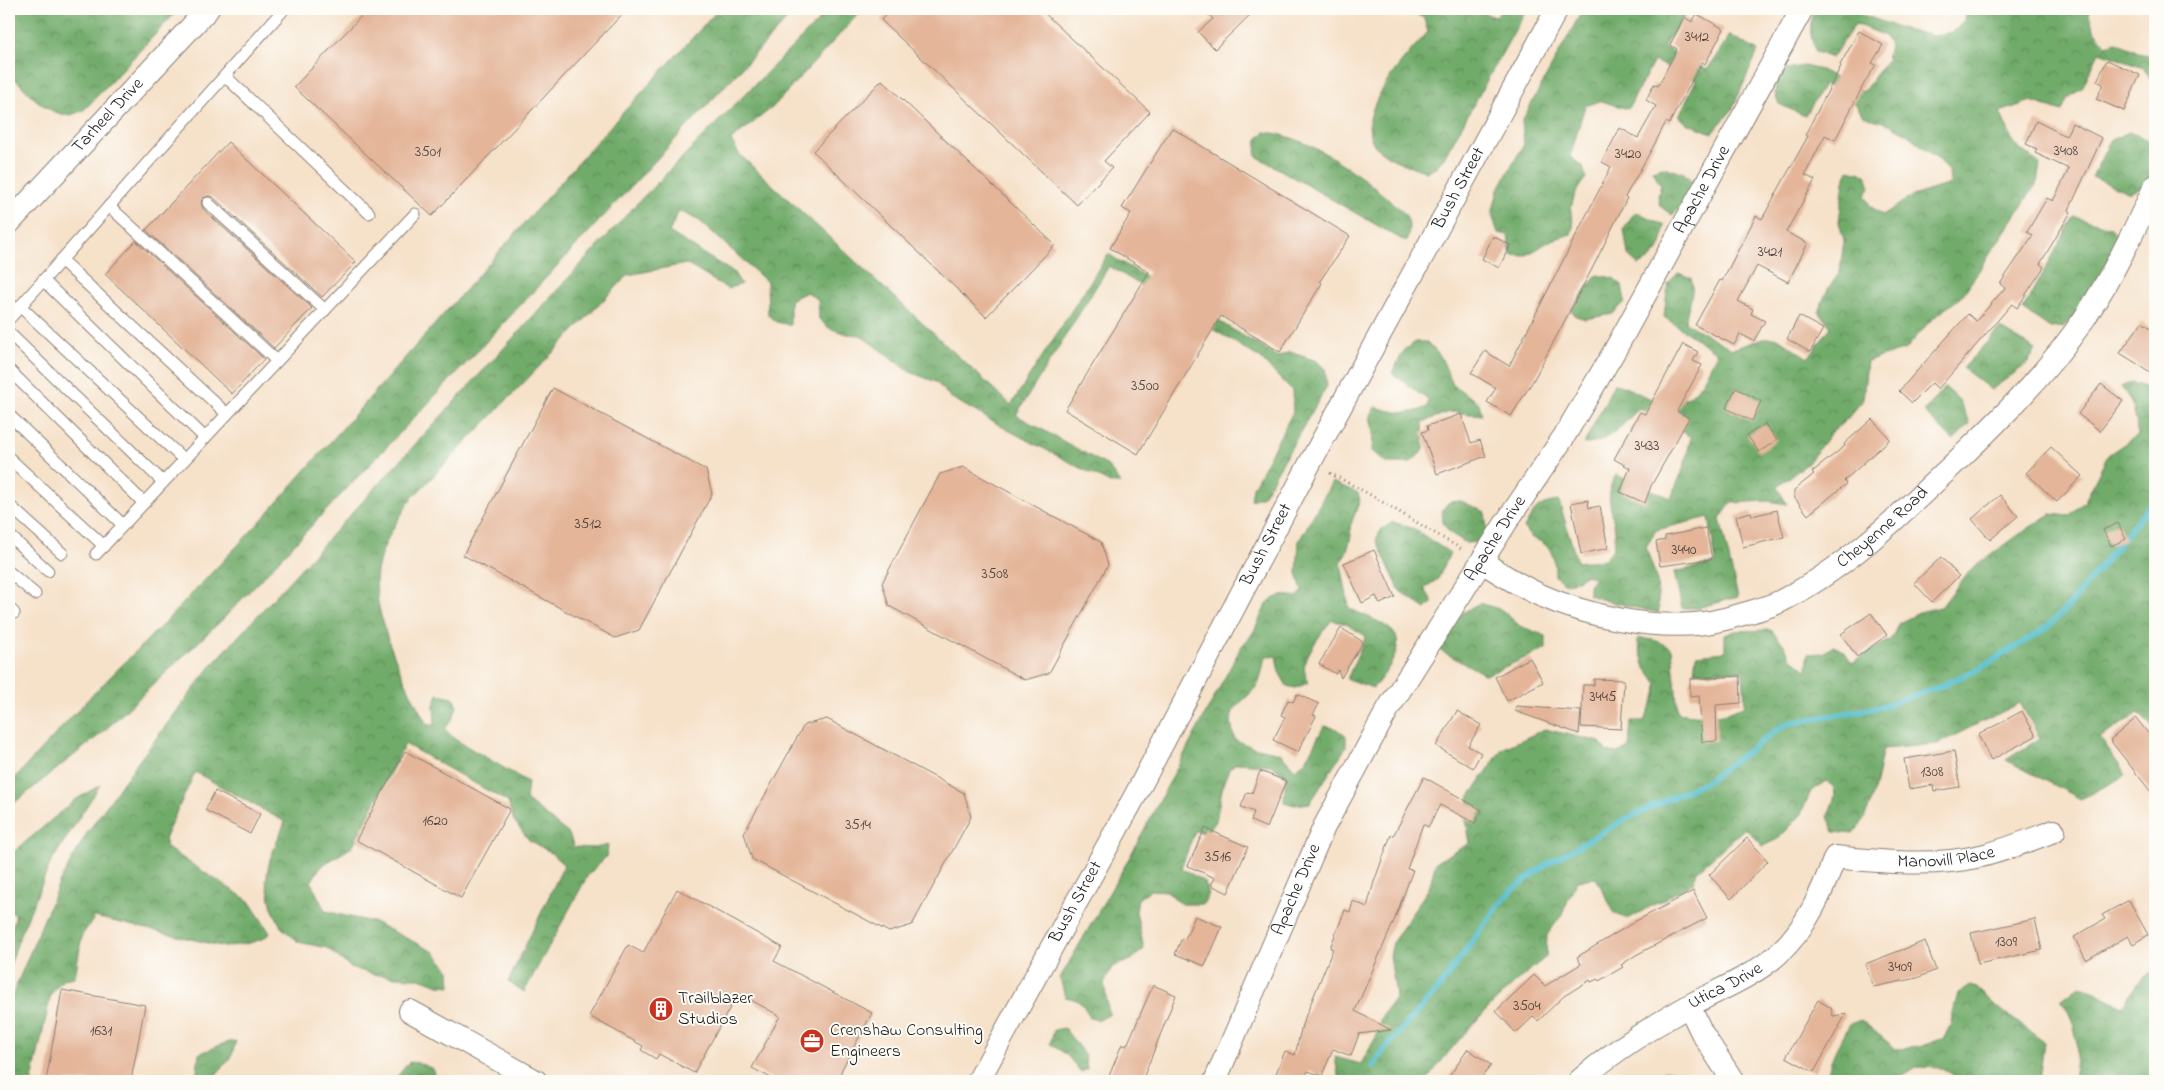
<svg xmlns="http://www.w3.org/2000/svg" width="2164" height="1090" font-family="'Indie Flower',sans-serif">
  <defs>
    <pattern id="forest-crowns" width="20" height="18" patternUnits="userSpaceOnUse" patternTransform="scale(1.25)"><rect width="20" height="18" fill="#71ab6a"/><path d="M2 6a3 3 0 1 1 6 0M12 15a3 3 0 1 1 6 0" fill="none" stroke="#5c8a56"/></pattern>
  </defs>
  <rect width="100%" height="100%" fill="#fdfcf7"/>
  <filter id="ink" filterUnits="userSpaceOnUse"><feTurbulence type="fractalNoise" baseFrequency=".02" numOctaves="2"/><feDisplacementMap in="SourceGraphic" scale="10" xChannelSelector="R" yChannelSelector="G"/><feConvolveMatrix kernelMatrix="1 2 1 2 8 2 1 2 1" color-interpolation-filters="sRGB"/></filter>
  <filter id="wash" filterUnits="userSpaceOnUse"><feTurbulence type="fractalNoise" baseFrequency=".0096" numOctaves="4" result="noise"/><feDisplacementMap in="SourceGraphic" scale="20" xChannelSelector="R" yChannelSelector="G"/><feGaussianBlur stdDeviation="1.12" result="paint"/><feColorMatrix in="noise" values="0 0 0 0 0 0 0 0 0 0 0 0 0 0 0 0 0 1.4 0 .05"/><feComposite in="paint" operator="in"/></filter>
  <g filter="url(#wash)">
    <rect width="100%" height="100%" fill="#f6e1c9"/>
    <!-- forest -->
    <g fill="url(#forest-crowns)" stroke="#466443">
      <path d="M9,9H179L85,109C81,111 75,114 70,115C45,115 24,88 9,72Z"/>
      <polygon points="719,9 797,9 472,357 223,619 102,733 9,807 9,784 94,693 167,620 256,526 606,131"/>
      <path d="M830,9H863L773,107L731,140L739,154L1011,405L1108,254L1278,357L1290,352L1317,361L1325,369L1327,386L1263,496L1251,500L1253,487L1293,412L1292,391L1260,358L1109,266L1016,415L1108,466L1120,483H1110L1006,429L950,397L936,382L910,372L860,335L847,334L829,328L819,319L818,300L807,292L790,300V325L776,322L768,315L767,282L700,221L679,211L669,232L734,273L741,284L728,289L686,264L628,275L412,498C397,521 382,543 377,571C370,612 406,686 426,723L435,726L434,705L438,694L453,697L457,707L452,720L445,729L456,740L528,782L526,800L569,834L574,847L595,848L608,845L607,856L588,875L524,992L508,982L564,865L551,853L529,840L514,821L508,802L405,744L352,847L321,866L311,882L325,911L376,923L434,952L450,970L451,986L439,985L420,978H405L372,974L350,967L327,948L298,942L281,927L272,908L266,881L270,859L285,822L195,772L165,837L167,848L249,901L270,933L263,939L249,943L225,947L95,917L82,935L75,977L63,979L51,994L32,1081H9V1003L59,883L87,833L135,766L212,665L643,197Z"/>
      <path d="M1405,9H1472L1495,17L1503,9H1524L1525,12L1444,158L1435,168L1427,172C1410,166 1392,161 1378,149C1347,118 1407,55 1428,32L1424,18Z"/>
      <path d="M1583,9H1689L1663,47L1707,70L1730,35L1758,51L1732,110L1712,133L1686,123L1679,116L1696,80L1654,61L1628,109L1601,101L1585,106L1570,157L1583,166L1586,178C1578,187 1572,198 1571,211C1571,221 1576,220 1571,234L1552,240L1525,256L1511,255L1508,235L1498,233L1492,215L1498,190L1524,144L1522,121Z"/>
      <path d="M1816,9H1846L1906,30L1933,36L1953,32L1964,21L1965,9H2046L2052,11L2054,9H2091L2088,13L2095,32L2106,45L2117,42L2155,60V86L2144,68L2099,52L2082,88L2067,99L2062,111L2031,101L2000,112L2014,144L2040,164L2037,183L1962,296L1930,321L1906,349L1867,361L1863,400L1847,419L1830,434L1808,463L1777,487L1787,504L1768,501L1731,503L1720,519L1738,597L1697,608H1682L1674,572L1716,563L1709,517L1656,530L1646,547L1657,581L1659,613L1607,601L1589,595V585L1595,577L1585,575L1577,580L1565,584L1555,576C1555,564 1554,550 1543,543C1532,536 1533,542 1524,528C1534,510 1538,503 1559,501L1577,562L1603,560C1606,557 1612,552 1613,548C1622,525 1599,499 1616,475L1671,498L1684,467L1691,437L1639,408C1624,424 1607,444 1584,444L1614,384C1631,387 1645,399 1661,402C1695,408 1705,377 1717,353L1664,317L1668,283L1678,273L1691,278C1696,295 1686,306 1686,323L1732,349L1766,338H1778L1808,358L1831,327L1818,311L1828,289L1840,272L1844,240L1839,222L1844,181L1849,170L1866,174L1870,188L1865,195L1870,206L1883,215L1912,196L1950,184L1949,170L1939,160L1907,134L1889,124L1863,116L1855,103L1825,84L1805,116L1779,104L1775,94L1776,80L1786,69L1804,66L1821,70L1863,92L1887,60L1890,45L1884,35L1855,24L1832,58L1816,52C1810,38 1808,22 1816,9Z"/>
      <path d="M1265,132C1308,136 1358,172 1389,200C1394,205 1403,210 1406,216C1411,225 1409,234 1406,242L1256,156L1257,139Z"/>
      <path d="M2129,132L2153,142C2156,148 2155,152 2155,158C2155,179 2147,184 2130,193L2092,177L2110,141Z"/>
      <path d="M1663,167L1684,173L1691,181C1690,195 1683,206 1672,215L1660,206L1658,196L1661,185L1652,170Z"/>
      <path d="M1637,212L1664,225C1663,246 1658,256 1639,265L1628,255L1624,229L1632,216Z"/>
      <polygon points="2074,217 2111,227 2118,240 2078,314 2063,327 2050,328 2023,309"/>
      <polygon points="1597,275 1613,278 1622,285 1625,302 1613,314 1585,319 1576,316 1571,310"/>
      <polygon points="2000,328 2036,350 2027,364 1991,390 1963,368"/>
      <path d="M1416,342H1427L1441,357L1453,385L1479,403L1482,415L1449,412L1423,422L1424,450L1410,463H1386L1372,451L1373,431L1370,416L1375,407C1394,412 1410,417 1428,406V400L1392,373L1405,349Z"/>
      <path d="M2132,382L2155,392V726L2153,727L2138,713L2100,738L2126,775L2081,799L2006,760L2040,738L2020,703L1937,744L1883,749C1876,778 1874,811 1853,834L1834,832L1828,816L1835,796L1834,788L1827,781L1811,791L1800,816L1778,839L1763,846L1745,828L1697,871L1693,883L1628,919L1615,914L1596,878L1577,880L1561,916L1547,935L1546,957C1498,995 1463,1032 1426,1081H1339L1335,1057L1361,1064L1376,1037L1381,1018L1396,996L1390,956L1393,942L1429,888L1436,862L1470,843L1465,814L1470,796L1502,749L1545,729L1600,742L1606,751L1617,753L1629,748L1631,721H1644L1656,695L1657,684L1644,665L1637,639C1650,638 1661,641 1672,649L1678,713C1704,717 1723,718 1745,705L1743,671L1694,672L1696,655L1725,652V635L1735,631L1771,630L1785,646L1790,657L1807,671L1808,654L1823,653L1833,646L1844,651L1852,663L1891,639L1899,623L1923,611L1941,607L1970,570L2024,531L2051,514L2069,516L2085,501L2108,455L2137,435C2137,416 2133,401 2121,387Z"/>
      <polygon points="1945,387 1959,400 1970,424 1953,440 1924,412"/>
      <path d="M1332,482L1358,493L1360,500L1350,527L1351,536L1348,548L1341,563L1349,608C1362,615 1379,620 1391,630C1409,644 1384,676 1373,688L1347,679L1366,636L1346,624L1332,620C1324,629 1308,651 1305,663C1303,670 1306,676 1308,683L1295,688L1287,686L1279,672L1276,656L1265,657C1263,666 1261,680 1256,687C1237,710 1225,705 1235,740L1252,747L1280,753L1295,769L1305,762L1324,726L1335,728L1346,736V747L1310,803L1294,805L1284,802L1286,775L1271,765L1236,763L1229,769L1223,784L1216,821L1206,833L1195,831L1181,868L1205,882L1208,896L1203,904H1181L1167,891L1150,890L1138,899L1136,912L1144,949L1131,960L1112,967L1104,983L1109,1015L1098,1020L1090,1018C1084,1005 1080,999 1065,997L1060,978L1127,862L1241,647C1245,642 1251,637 1254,631C1266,607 1266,591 1298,597L1302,591L1297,573L1299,541Z"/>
      <polygon points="1461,501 1485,512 1487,529 1479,542 1466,543 1449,532 1443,522 1442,510 1449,502"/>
      <polygon points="1393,522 1414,529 1450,553 1438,579 1424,588 1433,602 1426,609 1400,591 1376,540 1381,530"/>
      <path d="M1480,603L1502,610L1520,626L1546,636V649L1486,675L1432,646C1446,627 1459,613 1480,603Z"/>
      <polygon points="100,785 51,862 21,933 9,968 9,938 16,915 9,911 9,856 75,800"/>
      <path d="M2153,971H2155V1077L2153,1081H2072C2079,1050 2080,1027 2061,1000L2080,985L2123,1006L2142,978Z"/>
      <path d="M1969,986L1977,988L1997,1007L2044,1042L2039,1081H1954L1955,1076L1942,1068L1916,1067C1890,1087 1859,1081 1828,1081C1827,1061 1840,1042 1850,1024L1861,1020L1896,1049L1919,1047L1944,1038L1950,1026L1958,993Z"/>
      <polygon points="1064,1028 1085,1055 1087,1069 1081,1072 1066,1054 1050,1044 1054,1030"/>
      <polygon points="236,1041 231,1058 210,1081 196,1081 199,1054 225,1043"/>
      <polygon points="409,1062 419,1063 433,1069 435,1081 396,1081 395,1079"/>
      <polygon points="1665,1071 1673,1071 1698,1081 1660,1081 1660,1077"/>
    </g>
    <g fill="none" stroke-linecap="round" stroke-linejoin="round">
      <!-- stream -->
      <polyline stroke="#51bdcc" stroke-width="6" points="1373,1067 1383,1051 1438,989 1498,906 1512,890 1547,864 1624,820 1709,780 1778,729 1789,723 1877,708 1938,687 1977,670 2045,629 2069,606 2155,499"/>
    </g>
    <g id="blocks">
      <!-- building -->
      <g fill="#e4b599">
        <polygon points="368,9 627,9 432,216 294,87"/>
        <polygon points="891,9 1040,9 1150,112 1104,161 1112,168 1077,205 881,20"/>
        <polygon points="1203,9 1256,9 1215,49 1198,32 1213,19"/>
        <polygon points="1697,14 1724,29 1705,64 1702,62 1669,124 1666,122 1654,145 1625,197 1627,198 1593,267 1533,381 1511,416 1487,402 1496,388 1471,373 1485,351 1509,366 1611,167 1602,162 1620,128 1638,138 1656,106 1646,100 1654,84 1658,86 1677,49 1670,45 1684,17 1692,22"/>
        <polygon points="1859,31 1883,45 1872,63 1876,65 1866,80 1835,140 1825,135 1805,175 1815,180 1786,232 1808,243 1788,282 1757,266 1738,301 1753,309 1751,314 1765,321 1754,341 1740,334 1734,345 1695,325 1720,280 1722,281 1756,216 1762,219 1808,136 1805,135 1841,66 1840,65"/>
        <polygon points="2107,60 2140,75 2124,111 2096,99 2103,84 2097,81"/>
        <polygon points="882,80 1055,245 986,317 813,151"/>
        <polygon points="2036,121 2066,136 2072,123 2102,138 2069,210 2071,212 2040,264 2044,267 2017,308 2012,304 1938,389 1932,383 1912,403 1899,391 1968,314 1976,321 2005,288 2000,284 2033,235 2027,232 2047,198 2053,201 2069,169 2035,153 2037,149 2026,144"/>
        <polygon points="1172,128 1350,236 1320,281 1322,283 1280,352 1221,316 1138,454 1065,410 1149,272 1110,248 1131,213 1122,208"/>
        <polygon points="228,142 356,262 322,297 213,197 209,196 203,198 201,202 203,209 312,308 274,348 146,230"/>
        <polygon points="1493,236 1510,245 1499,268 1482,259"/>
        <polygon points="136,241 264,359 232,394 105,274"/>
        <polygon points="1799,316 1823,329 1810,352 1787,339"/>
        <polygon points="2142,322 2155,331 2155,375 2120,353"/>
        <polygon points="1683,344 1698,352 1693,361 1702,365 1677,411 1689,418 1651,486 1645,503 1620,492 1630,468 1614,459 1640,412 1645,414"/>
        <polygon points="2101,384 2123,401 2100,431 2078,414"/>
        <polygon points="553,388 706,470 712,494 639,630 615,638 463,555"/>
        <polygon points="1736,388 1761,401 1752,421 1726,408"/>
        <polygon points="1461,414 1471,443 1480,440 1486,456 1437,474 1422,432 1428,430 1427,426"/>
        <polygon points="1872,419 1890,439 1844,481 1846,484 1808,515 1794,497 1794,490 1814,474 1812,472 1845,446 1844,444"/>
        <polygon points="1765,424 1777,440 1759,452 1747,435"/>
        <polygon points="2051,447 2082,476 2057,502 2026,473"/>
        <polygon points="963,467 1101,542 1108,565 1049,673 1025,680 889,606 882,583 919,513 940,474"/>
        <polygon points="2000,495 2018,516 1990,540 1972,519"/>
        <polygon points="1588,500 1589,508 1600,506 1608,548 1581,554 1571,503"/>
        <polygon points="1777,510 1784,537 1743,547 1736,516 1751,512 1752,516"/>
        <polygon points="2118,523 2126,539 2111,546 2103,530"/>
        <polygon points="1706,528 1712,559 1660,566 1656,542 1665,540 1665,536"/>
        <polygon points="1374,550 1395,597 1380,604 1376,596 1362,603 1344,563"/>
        <polygon points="1941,557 1959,576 1932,602 1914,583"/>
        <polygon points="1871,613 1887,635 1857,657 1841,634"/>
        <polygon points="1341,628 1363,642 1341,678 1338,670 1336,674 1319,664"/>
        <polygon points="1530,658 1543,682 1507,701 1495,677"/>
        <polygon points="1740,676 1741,703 1716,705 1717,741 1702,742 1699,696 1690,697 1690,679"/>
        <polygon points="1594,679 1624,680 1621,729 1581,727 1583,685 1594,685"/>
        <polygon points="1297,694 1319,704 1313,715 1316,716 1298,752 1273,740 1285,717 1281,715 1288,700 1293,702"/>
        <polygon points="1516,706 1581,711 1579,734 1515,711"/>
        <polygon points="1457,711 1481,725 1468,746 1481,753 1473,768 1436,746"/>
        <polygon points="2022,711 2036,736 1991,760 1978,735"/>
        <polygon points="2136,718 2155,742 2155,797 2110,740"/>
        <polygon points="827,719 964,793 971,817 912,925 889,932 752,859 744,833 804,725"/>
        <polygon points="405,751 510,809 461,898 356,840"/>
        <polygon points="1954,751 1960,787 1934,791 1933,785 1909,789 1904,759"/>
        <polygon points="1260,771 1286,781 1267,828 1251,821 1254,812 1241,807 1247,792 1252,793"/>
        <polygon points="1424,777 1482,810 1475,823 1440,805 1428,827 1423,824 1407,869 1413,870 1394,921 1355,1011 1391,1030 1359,1034 1351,1056 1333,1049 1322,1076 1308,1071 1303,1081 1273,1081 1285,1051 1295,1055 1302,1025 1333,949 1330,948 1345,910 1350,912 1353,901 1367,907 1374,882 1391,835 1393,836"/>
        <polygon points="215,791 260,814 250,834 205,810"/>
        <polygon points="1205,828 1248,847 1228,893 1211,885 1215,878 1188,866"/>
        <polygon points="1747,838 1768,861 1731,899 1709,875"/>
        <polygon points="677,889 782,947 774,961 872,1013 842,1069 838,1081 777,1081 752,1068 780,1016 738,993 694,1073 659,1054 656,1059 641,1050 643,1046 589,1016 628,945 643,953"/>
        <polygon points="1693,891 1707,918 1636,955 1621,965 1623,967 1599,981 1598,979 1591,982 1590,980 1564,996 1538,1021 1534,1016 1516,1033 1496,1011 1534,975 1545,986 1581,964 1577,957 1636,921"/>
        <polygon points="2129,900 2148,935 2133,944 2128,936 2086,960 2074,937 2105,919 2102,915"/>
        <polygon points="1195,916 1222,927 1205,966 1175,954 1182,938 1185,939"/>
        <polygon points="2035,919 2042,950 1978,964 1971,933"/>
        <polygon points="1925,941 1936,970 1917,978 1873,987 1865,964"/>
        <polygon points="1153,985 1176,995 1142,1081 1107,1081 1122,1044 1126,1046 1128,1043"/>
        <polygon points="62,990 145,1005 131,1081 46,1081"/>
        <polygon points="1818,1000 1831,1008 1833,1016 1846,1014 1814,1072 1786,1057"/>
        <polygon points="1468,1049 1491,1065 1479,1081 1446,1081"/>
      </g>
    </g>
  </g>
  <g filter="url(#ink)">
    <use href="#blocks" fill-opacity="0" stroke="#897e72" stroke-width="1"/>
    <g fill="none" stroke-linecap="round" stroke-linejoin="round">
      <defs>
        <g id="lane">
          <polyline points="225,76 369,213"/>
          <polyline points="208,203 325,310"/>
          <polyline points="109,206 277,361"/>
          <polyline points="61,260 227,414"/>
          <polyline points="43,280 205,438"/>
          <polyline points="20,306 184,460"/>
          <polyline points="9,319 284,9"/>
          <polyline points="9,333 163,482"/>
          <polyline points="9,370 144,503"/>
          <polyline points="9,415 123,525"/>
          <polyline points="9,458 104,546"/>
          <polyline points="9,505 62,553"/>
          <polyline points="9,535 48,571"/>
          <polyline points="96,554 415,214"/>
          <polyline points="9,572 35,594"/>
          <polyline points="9,608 14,613"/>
        </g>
        <g id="street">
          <path id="s1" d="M9,223L208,9"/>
          <path id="s2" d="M1482,562C1501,574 1520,586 1540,595C1587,616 1653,630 1705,623C1720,621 1768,608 1781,601C1842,570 1892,523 1941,476C1992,428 2044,377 2084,319C2112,277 2134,231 2155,186"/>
          <polyline points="1689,1006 1702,1033 1733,1081"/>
          <polyline points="410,1011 536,1081"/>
          <path id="s3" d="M978,1081L1135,796L1310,463L1557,9"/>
          <path id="s4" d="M1215,1081L1324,827L1388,709L1507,521L1563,438L1615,350L1802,9"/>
          <path id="s5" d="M1579,1081C1614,1050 1654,1025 1696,1002C1723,988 1755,975 1778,954C1807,928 1822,892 1835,857C1883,862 1934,867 1981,856C2006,850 2030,840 2054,831"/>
        </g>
      </defs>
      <!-- lane casing -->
      <use href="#lane" stroke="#897e72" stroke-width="13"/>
      <!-- street casing -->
      <use href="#street" stroke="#897e72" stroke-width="24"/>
      <!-- path -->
      <polyline stroke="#897e72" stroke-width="3" stroke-dasharray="1 4" stroke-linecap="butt" points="1330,473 1369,494 1463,550"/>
      <!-- lane -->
      <use href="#lane" stroke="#fff" stroke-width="11"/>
      <!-- street -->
      <use href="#street" stroke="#fff" stroke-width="22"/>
    </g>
  </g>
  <!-- icons -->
  <defs>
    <symbol id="building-disc" viewBox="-11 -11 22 22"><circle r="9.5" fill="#c8321e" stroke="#fdfcf7"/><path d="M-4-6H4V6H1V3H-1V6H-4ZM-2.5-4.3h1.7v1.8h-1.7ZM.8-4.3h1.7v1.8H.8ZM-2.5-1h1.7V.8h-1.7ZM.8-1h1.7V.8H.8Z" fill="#fff"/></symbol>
    <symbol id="office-disc" viewBox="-11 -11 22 22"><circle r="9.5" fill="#c8321e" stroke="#fdfcf7"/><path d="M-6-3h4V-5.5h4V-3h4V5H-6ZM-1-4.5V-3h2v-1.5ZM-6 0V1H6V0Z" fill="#fff"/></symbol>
  </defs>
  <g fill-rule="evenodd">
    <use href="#building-disc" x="647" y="995" width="28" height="28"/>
    <use href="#office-disc" x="798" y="1027" width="28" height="28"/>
  </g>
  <g text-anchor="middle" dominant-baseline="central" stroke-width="4" stroke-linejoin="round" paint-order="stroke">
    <!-- number labels -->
    <g font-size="15" fill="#4e423b">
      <text x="1697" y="37">3412</text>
      <text x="2066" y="151">3408</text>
      <text x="428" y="152">3501</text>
      <text x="1628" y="154">3420</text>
      <text x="1770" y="252">3421</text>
      <text x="1145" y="386">3500</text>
      <text x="1647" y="446">3433</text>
      <text x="588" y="524">3512</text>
      <text x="1684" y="550">3440</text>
      <text x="995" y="574">3508</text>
      <text x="1603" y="697">3445</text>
      <text x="1932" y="772">1308</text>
      <text x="435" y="821">1620</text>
      <text x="858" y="825">3514</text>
      <text x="1218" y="857">3516</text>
      <text x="2006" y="942">1309</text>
      <text x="1900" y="967">3409</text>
      <text x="1527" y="1006">3504</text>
      <text x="101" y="1031">1631</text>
    </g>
    <!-- street labels -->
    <g font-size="18" fill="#1c1c1c" stroke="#fdfcf7">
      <text stroke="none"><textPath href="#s1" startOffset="146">Tarheel Drive</textPath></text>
      <text stroke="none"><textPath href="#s3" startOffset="1014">Bush Street</textPath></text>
      <text stroke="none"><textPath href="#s4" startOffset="1018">Apache Drive</textPath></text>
      <text stroke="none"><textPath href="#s2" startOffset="441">Cheyenne Road</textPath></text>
      <text stroke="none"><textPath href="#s4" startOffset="612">Apache Drive</textPath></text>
      <text stroke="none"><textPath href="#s3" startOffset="609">Bush Street</textPath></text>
      <text stroke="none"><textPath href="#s5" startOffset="462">Manovill Place</textPath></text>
      <text stroke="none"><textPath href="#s4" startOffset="208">Apache Drive</textPath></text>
      <text stroke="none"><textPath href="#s3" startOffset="204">Bush Street</textPath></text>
      <text stroke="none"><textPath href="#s5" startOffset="175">Utica Drive</textPath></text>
    </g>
    <!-- poi labels -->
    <g font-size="18" fill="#1c1c1c" stroke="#fdfcf7" text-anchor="start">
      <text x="678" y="999">Trailblazer<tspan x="678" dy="21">Studios</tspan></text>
      <text x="830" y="1031">Crenshaw Consulting<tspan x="830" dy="21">Engineers</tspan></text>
    </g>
  </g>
  <!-- margin -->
  <rect width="2164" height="1090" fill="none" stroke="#fdfcf7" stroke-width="30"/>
</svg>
